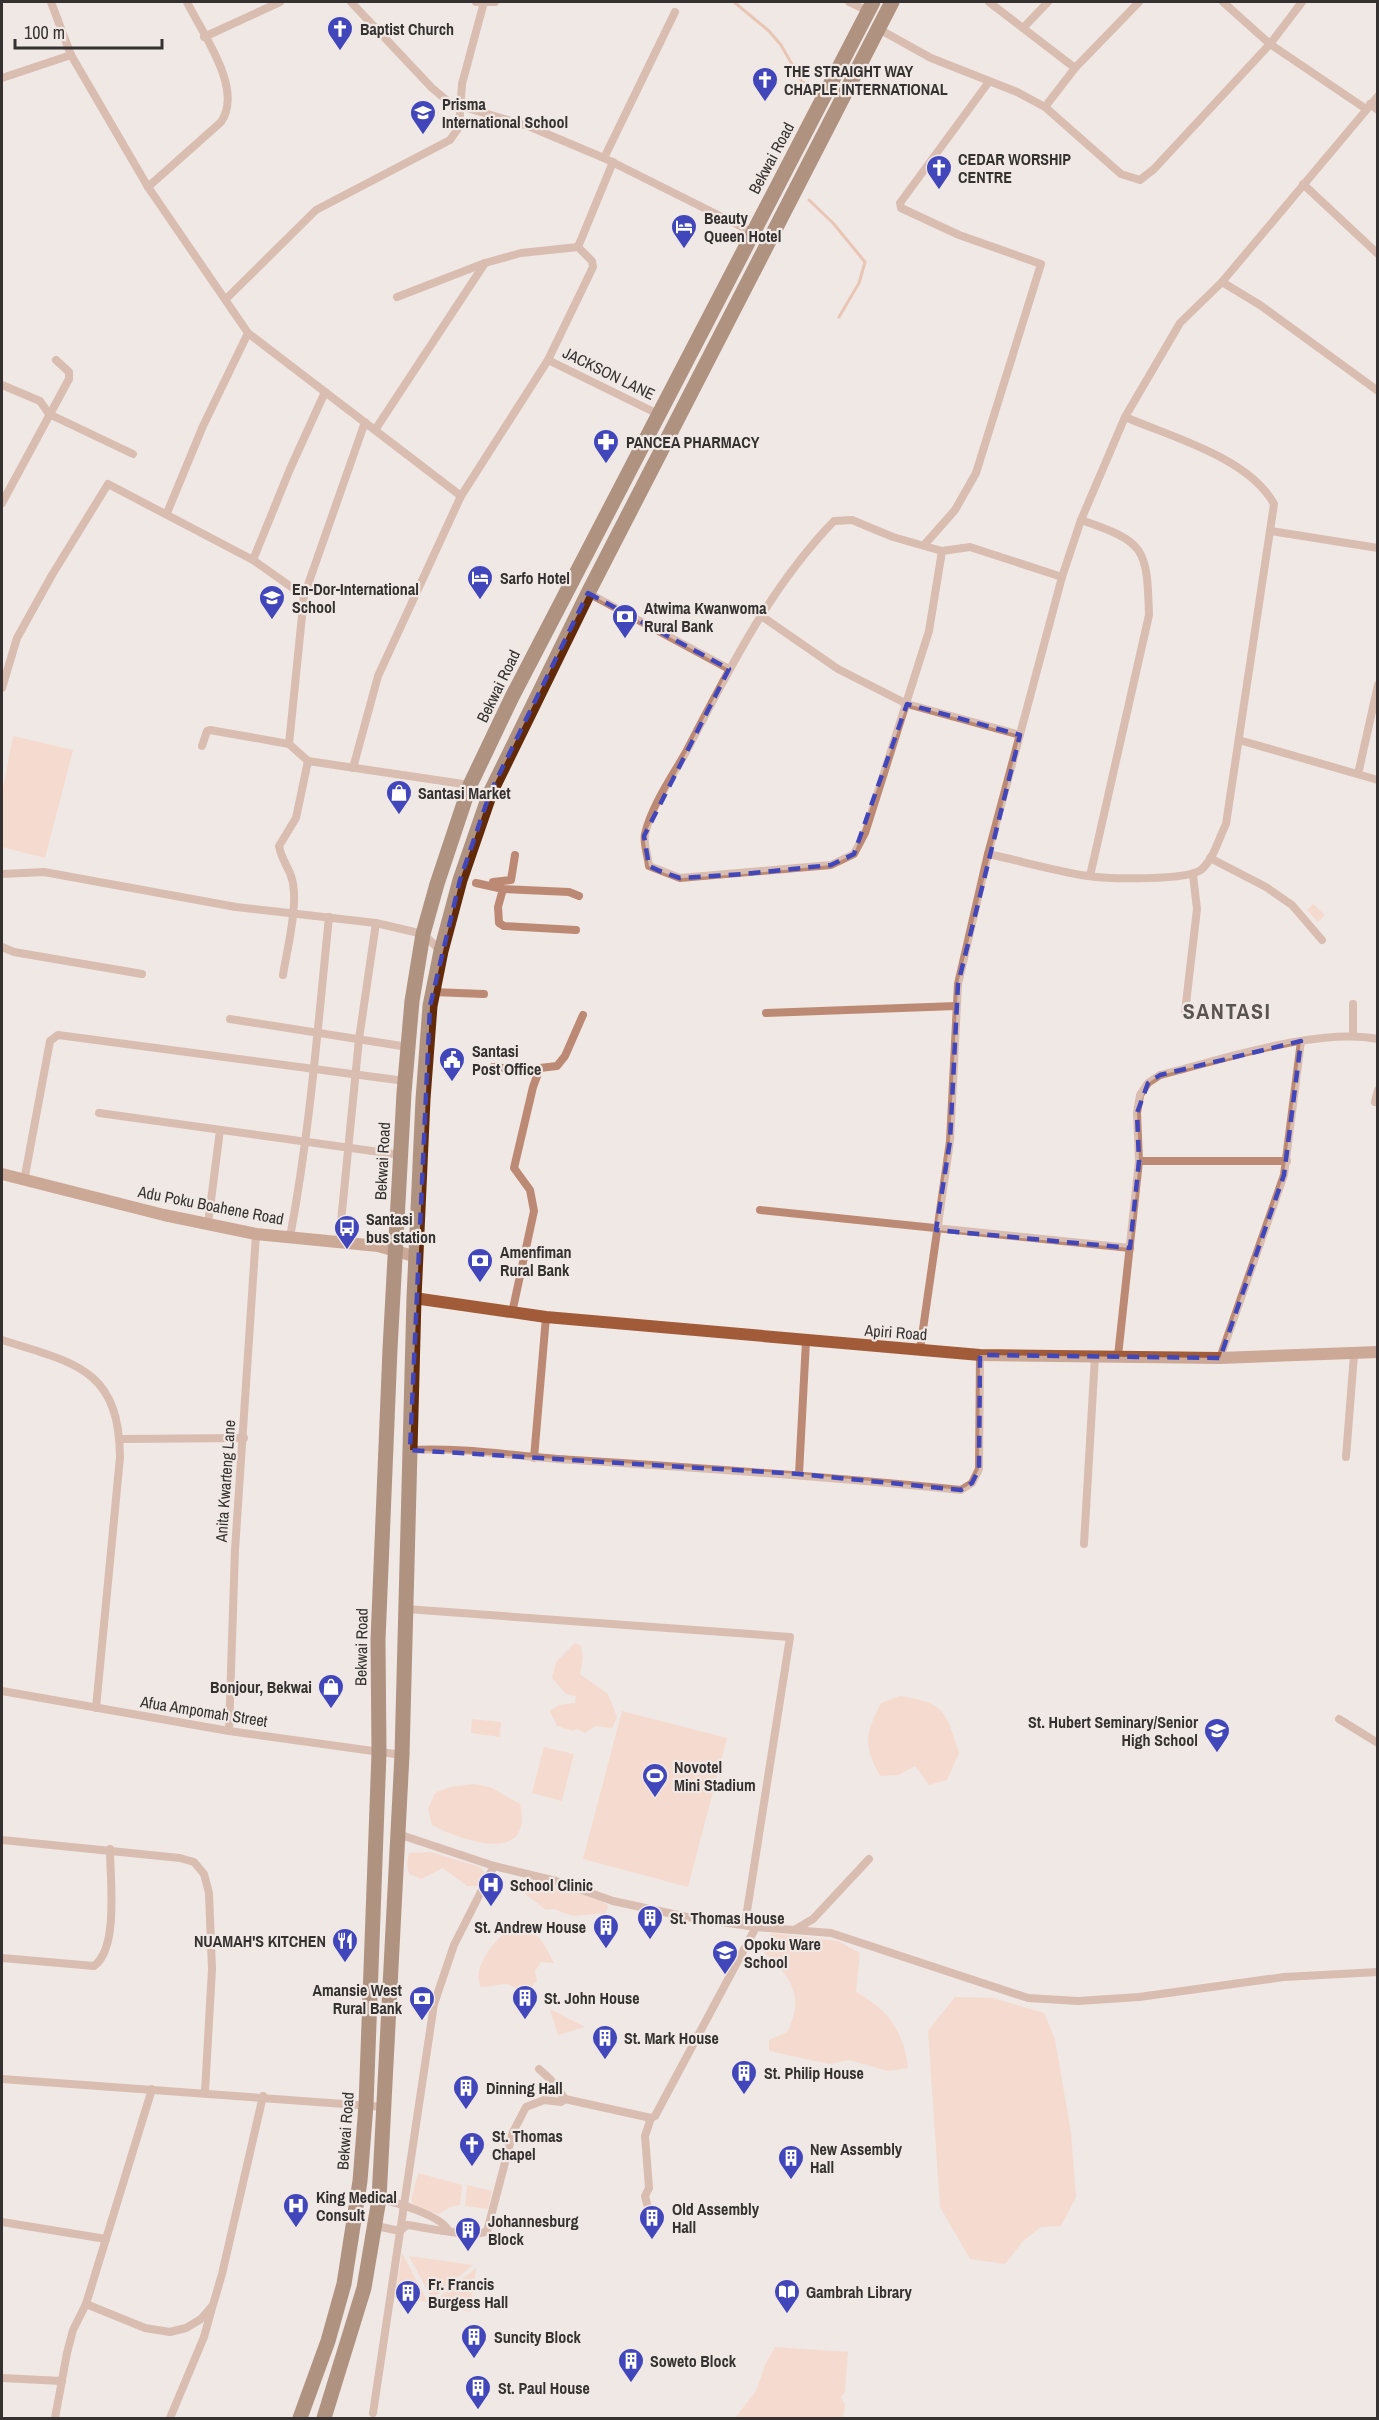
<svg xmlns="http://www.w3.org/2000/svg" width="1379" height="2420" font-family="'Archivo Narrow',sans-serif">
  <rect width="100%" height="100%" fill="#f0e8e4"/>
  <!-- green -->
  <g fill="#fbcbb5">
    <polygon points="13,736 73,750 45,858 2,847 2,793"/>
    <polygon points="1313,904 1325,915 1318,922 1307,910"/>
    <polygon points="575,1643 581,1646 583,1658 580,1674 608,1694 617,1717 612,1728 595,1726 585,1733 577,1729 573,1731 557,1726 550,1711 559,1705 575,1703 576,1696 566,1694 552,1678 556,1662"/>
    <path d="M900,1696C945,1703 946,1711 959,1753L947,1780L929,1785L915,1766L899,1775L880,1776C863,1744 865,1735 881,1703Z"/>
    <polygon points="622,1711 727,1738 688,1887 583,1859"/>
    <polygon points="472,1719 501,1722 500,1737 471,1733"/>
    <polygon points="544,1747 574,1754 562,1801 532,1793"/>
    <path d="M474,1784L490,1787L520,1804C534,1866 462,1841 432,1825L428,1809L435,1793L450,1787Z"/>
    <polygon points="431,1852 480,1867 485,1873 488,1886 467,1886 443,1868 421,1879 409,1874 407,1864 409,1853"/>
    <polygon points="535,1881 547,1886 559,1885 603,1902 608,1906 606,1913 573,1916 554,1909 546,1910 525,1894 523,1884"/>
    <path d="M513,1926C540,1931 542,1940 554,1963L541,1962L535,1971L537,1982L534,1983L532,1989L535,1993L532,1998C521,1996 516,1985 506,1984C498,1984 490,1987 481,1987C470,1967 498,1936 513,1926Z"/>
    <path d="M772,1933L838,1941L860,1953L856,1992C888,2009 904,2032 908,2068L888,2071L849,2060L829,2064L769,2051V2040L787,2032C807,1993 788,1974 760,1949Z"/>
    <polygon points="955,1997 993,1998 1044,2013 1055,2039 1071,2133 1076,2197 1061,2226 1041,2227 1024,2240 1005,2264 970,2259 940,2207 928,2031"/>
    <polygon points="550,2009 585,2027 558,2035"/>
    <polygon points="418,2173 462,2185 460,2205 450,2207 439,2214 414,2208 411,2200"/>
    <polygon points="467,2185 492,2191 488,2209 465,2206"/>
    <polygon points="402,2253 428,2302 395,2296"/>
    <polygon points="409,2256 473,2265 432,2299"/>
    <polygon points="476,2268 470,2312 432,2303"/>
    <polygon points="775,2347 848,2352 845,2392 841,2397 845,2405 843,2418 735,2418 756,2391 765,2365"/>
  </g>
  <g fill="none" stroke-linecap="round" stroke-linejoin="round">
    <!-- stream -->
    <g stroke="#e19c7c" stroke-width="3">
      <polyline points="734,2 769,31 781,45 802,82 810,85"/>
      <polyline points="809,200 833,223 865,262 859,283 839,317"/>
    </g>
    <!-- street -->
    <g stroke="#bc8a74" stroke-width="8">
      <polyline points="51,2 71,55 148,187 248,333 461,496"/>
      <polyline points="351,2 432,88 450,103 528,126 604,158 752,232"/>
      <polyline points="476,2 495,2"/>
      <polyline points="849,2 868,11"/>
      <polyline points="989,2 1075,68"/>
      <polyline points="1223,2 1270,44 1366,109"/>
      <polyline points="877,28 931,58 1017,92 1045,107 1121,174 1140,180 1154,169 1270,44 1302,2"/>
      <polyline points="1023,28 1048,2"/>
      <polyline points="204,37 280,2"/>
      <polyline points="2,78 71,55"/>
      <polyline points="1370,104 1378,110"/>
      <polyline points="1045,107 1075,68 1139,2"/>
      <polyline points="604,158 675,12"/>
      <polyline points="1303,184 1378,254"/>
      <path d="M148,187L221,122C244,89 202,33 187,2"/>
      <polyline points="578,247 613,162"/>
      <polyline points="1222,282 1260,305 1378,391"/>
      <polyline points="397,297 485,263 521,253 578,247"/>
      <polyline points="226,299 316,210 450,140 459,127 462,84 484,2"/>
      <polyline points="548,360 658,414"/>
      <polyline points="2,385 40,401 49,414 133,454"/>
      <polyline points="375,430 485,263"/>
      <polyline points="2,503 69,379 69,372 56,360"/>
      <polyline points="167,513 203,426 248,333"/>
      <path d="M1081,520C1145,542 1147,547 1149,615L1090,876"/>
      <polyline points="1271,531 1378,548"/>
      <polyline points="925,544 955,510 976,473 1041,264 959,235 901,208 900,203 988,83"/>
      <path d="M942,551L929,631L865,833L854,854L831,865L680,878L649,866C648,856 643,843 645,834C652,805 672,777 686,752C728,671 770,587 834,521L852,520L893,537L942,551L970,547L1062,577"/>
      <polyline points="253,560 290,469 325,392"/>
      <polyline points="588,593 729,669"/>
      <polyline points="760,615 838,669 907,704 1020,735"/>
      <polyline points="2,688 17,638 52,575 108,484 253,560 304,596"/>
      <polyline points="1239,740 1378,780"/>
      <polyline points="289,744 304,596 365,422"/>
      <polyline points="202,746 207,731 210,730 289,744 308,761"/>
      <polyline points="308,761 470,785"/>
      <polyline points="353,768 378,676 461,496 548,360 593,267 592,261 578,247"/>
      <polyline points="1358,774 1378,685"/>
      <path d="M988,854C1021,861 1055,871 1088,876C1107,879 1189,881 1202,869C1214,858 1219,838 1226,824L1274,504C1249,458 1172,437 1125,417"/>
      <polyline points="1210,858 1266,887 1292,905 1322,940"/>
      <polyline points="2,874 44,872 236,907 376,923 423,934 441,951"/>
      <polyline points="493,882 511,880 515,855"/>
      <polyline points="476,883 503,889 569,892 579,896"/>
      <polyline points="503,889 498,907 499,923 504,926 576,930"/>
      <polyline points="2,947 14,952 142,974"/>
      <path d="M283,975C287,949 300,900 291,876C287,865 281,858 279,846L296,818L308,761"/>
      <polyline points="433,992 484,994"/>
      <polyline points="1185,1012 1197,909 1193,875"/>
      <polyline points="766,1013 956,1006"/>
      <polyline points="230,1019 408,1047"/>
      <polyline points="1353,1034 1353,1004"/>
      <polyline points="493,1067 538,1072"/>
      <polyline points="1375,1102 1378,1090"/>
      <polyline points="99,1113 401,1155"/>
      <polyline points="1139,1161 1287,1161"/>
      <polyline points="24,1181 50,1041 58,1035 405,1081"/>
      <polyline points="760,1210 1130,1248"/>
      <polyline points="208,1224 220,1130"/>
      <path d="M290,1237C310,1131 318,1024 329,917"/>
      <polyline points="339,1242 359,1039 376,923"/>
      <polyline points="512,1313 534,1211 530,1190 514,1168 533,1087 540,1068 557,1066 565,1056 583,1015"/>
      <path d="M2,1340C73,1363 119,1367 120,1457L96,1708"/>
      <polyline points="920,1350 950,1141 958,984 988,854 1062,577 1081,520 1125,417 1180,323 1222,282 1378,96"/>
      <path d="M1118,1356L1139,1161L1137,1113L1140,1095L1148,1083L1160,1075C1222,1060 1317,1027 1378,1039"/>
      <polyline points="1220,1358 1284,1175 1301,1041"/>
      <polyline points="120,1439 244,1438"/>
      <path d="M410,1450C465,1447 520,1457 574,1460C704,1468 832,1477 961,1490L972,1483L979,1469L980,1355"/>
      <polyline points="1346,1457 1354,1355"/>
      <polyline points="534,1458 546,1317"/>
      <polyline points="799,1474 806,1341"/>
      <polyline points="1084,1544 1095,1356"/>
      <polyline points="406,1609 790,1637 745,1924"/>
      <polyline points="2,1691 229,1731 402,1755"/>
      <polyline points="1339,1719 1378,1743"/>
      <polyline points="229,1731 235,1550 256,1234"/>
      <polyline points="398,1834 494,1866 556,1881 613,1901 687,1917 756,1927 831,1933 1028,1998 1078,2001 1139,1997 1284,1977 1378,1972"/>
      <polyline points="2,1840 180,1858 194,1862 204,1874 209,1893 212,1969 205,2092"/>
      <polyline points="796,1929 813,1919 869,1859"/>
      <path d="M2,1958L94,1966C119,1948 110,1879 110,1849"/>
      <polyline points="539,2069 550,2079 565,2099"/>
      <polyline points="2,2079 385,2107"/>
      <path d="M379,2199C396,2202 441,2216 448,2230"/>
      <polyline points="647,2204 645,2196 649,2188 645,2136 651,2118"/>
      <polyline points="2,2222 106,2239"/>
      <path d="M376,2226L400,2231L407,2225C423,2227 476,2239 487,2231L513,2132L526,2107L544,2100L561,2102L565,2099L651,2118L655,2116L756,1927"/>
      <polyline points="86,2304 145,2328 170,2332 186,2328 201,2319 213,2305 222,2274 263,2096"/>
      <polyline points="2,2378 62,2381"/>
      <polyline points="373,2413 434,2004 454,1945 494,1866"/>
      <polyline points="55,2418 67,2353 73,2330 86,2304 152,2089"/>
      <polyline points="170,2418 204,2337 212,2308"/>
    </g>
    <!-- secondary -->
    <g stroke="#a15b38" stroke-width="12">
      <polyline points="2,1174 164,1215 256,1234 378,1246 417,1257"/>
      <polyline points="414,1298 546,1317 980,1355 1220,1358 1378,1352"/>
    </g>
    <!-- highway -->
    <g stroke="#632a0a" stroke-width="15">
      <polyline points="300,2418 328,2341 344,2284 360,2181 366,2105 379,1753 378,1640 390,1349 404,1093 412,1001 423,934 437,884 470,785 512,697 873,2"/>
      <polyline points="324,2418 364,2288 379,2199 402,1755 414,1298 423,1099 430,1006 441,951 460,880 490,793 588,593 892,2"/>
    </g>
  </g>
  <!-- marked area -->
  <path d="M0 0H1379V2420H0ZM588,593L729,669L644,836L649,866L662,872L680,878L744,874L831,865L854,854L907,704L1020,735L958,984L950,1141L936,1230L1130,1248L1139,1161L1137,1113L1148,1083L1160,1075L1301,1041L1284,1175L1220,1358L980,1355L979,1469L972,1483L961,1490L799,1474L410,1450L430,1006L460,880L490,793Z" fill="#f0e8e4" fill-opacity=".55" fill-rule="evenodd"/>
  <path fill="none" stroke="#4146ba" stroke-width="4.5" stroke-dasharray="12 8" stroke-linejoin="round" d="M588,593L729,669L644,836L649,866L662,872L680,878L744,874L831,865L854,854L907,704L1020,735L958,984L950,1141L936,1230L1130,1248L1139,1161L1137,1113L1148,1083L1160,1075L1301,1041L1284,1175L1220,1358L980,1355L979,1469L972,1483L961,1490L799,1474L410,1450L430,1006L460,880L490,793Z"/>
  <!-- icons -->
  <defs>
    <symbol id="church-pin" viewBox="-11 -11 22 30"><path d="M0 17L-7.5 6A9.5 9.5 0 1 1 7.5 6Z" fill="#4146ba" stroke="#f0e8e4"/><path d="M-1.2-6h2.4v3.5h3.3v2.4h-3.3V6h-2.4V-.1h-3.3v-2.4h3.3Z" fill="#fff"/></symbol>
    <symbol id="school-pin" viewBox="-11 -11 22 30"><path d="M0 17L-7.5 6A9.5 9.5 0 1 1 7.5 6Z" fill="#4146ba" stroke="#f0e8e4"/><path d="M0-5L7-2L0 1L-7-2ZM-4 1L0 2.5L4 1V4Q0 6-4 4Z" fill="#fff"/></symbol>
    <symbol id="hotel-pin" viewBox="-11 -11 22 30"><path d="M0 17L-7.5 6A9.5 9.5 0 1 1 7.5 6Z" fill="#4146ba" stroke="#f0e8e4"/><path d="M-6-4.5h1.5V1H6V5H4.5V3h-9V5H-6ZM-4 0a1.8 1.8 0 1 1 3.6 0ZM.5 0V-2.5h3Q6-2.5 6 0Z" fill="#fff"/></symbol>
    <symbol id="pharmacy-pin" viewBox="-11 -11 22 30"><path d="M0 17L-7.5 6A9.5 9.5 0 1 1 7.5 6Z" fill="#4146ba" stroke="#f0e8e4"/><path d="M-2-6h4v4h4v4h-4v4h-4v-4h-4v-4h4Z" fill="#fff"/></symbol>
    <symbol id="bank-pin" viewBox="-11 -11 22 30"><path d="M0 17L-7.5 6A9.5 9.5 0 1 1 7.5 6Z" fill="#4146ba" stroke="#f0e8e4"/><path d="M-6-4H6V4H-6ZM0-2.3a2.3 2.3 0 1 0 0 4.6a2.3 2.3 0 1 0 0-4.6Z" fill="#fff"/></symbol>
    <symbol id="shop-pin" viewBox="-11 -11 22 30"><path d="M0 17L-7.5 6A9.5 9.5 0 1 1 7.5 6Z" fill="#4146ba" stroke="#f0e8e4"/><path d="M-5-2.5h2.3a2.7 3.5 0 0 1 5.4 0H5L5.5 6h-11ZM-1.5-2.5h3a1.5 2.3 0 0 0-3 0Z" fill="#fff"/></symbol>
    <symbol id="civic-pin" viewBox="-11 -11 22 30"><path d="M0 17L-7.5 6A9.5 9.5 0 1 1 7.5 6Z" fill="#4146ba" stroke="#f0e8e4"/><path d="M-.6-6.5H3V-4.5H.6V-3L4-1V1h2V6H-6V1h2V-1L-.6-3ZM-1.2 2.5V6h2.4V2.5Z" fill="#fff"/></symbol>
    <symbol id="bus-pin" viewBox="-11 -11 22 30"><path d="M0 17L-7.5 6A9.5 9.5 0 1 1 7.5 6Z" fill="#4146ba" stroke="#f0e8e4"/><path d="M-5-6H5V4H4V6H2V4H-2V6H-4V4H-5ZM-3.5-4V0h7V-4ZM-3.5 1.2v1.5H-2V1.2ZM2 1.2v1.5H3.5V1.2Z" fill="#fff"/></symbol>
    <symbol id="stadium-pin" viewBox="-11 -11 22 30"><path d="M0 17L-7.5 6A9.5 9.5 0 1 1 7.5 6Z" fill="#4146ba" stroke="#f0e8e4"/><path d="M0-5a6.5 5 0 1 0 0 10a6.5 5 0 1 0 0-10ZM-3.5-1.8h7v3.6h-7Z" fill="#fff"/></symbol>
    <symbol id="hospital-pin" viewBox="-11 -11 22 30"><path d="M0 17L-7.5 6A9.5 9.5 0 1 1 7.5 6Z" fill="#4146ba" stroke="#f0e8e4"/><path d="M-5-5h3v3.5h4V-5h3V5h-3V1.5h-4V5h-3Z" fill="#fff"/></symbol>
    <symbol id="building-pin" viewBox="-11 -11 22 30"><path d="M0 17L-7.5 6A9.5 9.5 0 1 1 7.5 6Z" fill="#4146ba" stroke="#f0e8e4"/><path d="M-4-6H4V6H1V3H-1V6H-4ZM-2.5-4.3h1.7v1.8h-1.7ZM.8-4.3h1.7v1.8H.8ZM-2.5-1h1.7V.8h-1.7ZM.8-1h1.7V.8H.8Z" fill="#fff"/></symbol>
    <symbol id="restaurant-pin" viewBox="-11 -11 22 30"><path d="M0 17L-7.5 6A9.5 9.5 0 1 1 7.5 6Z" fill="#4146ba" stroke="#f0e8e4"/><path d="M-5-6h1v4h1v-4h1v4h1v-4h1v5L-1.5 .5V6h-2V.5L-5-1ZM5-6V6H3V1.5H1.5Q1.5-4 5-6Z" fill="#fff"/></symbol>
    <symbol id="library-pin" viewBox="-11 -11 22 30"><path d="M0 17L-7.5 6A9.5 9.5 0 1 1 7.5 6Z" fill="#4146ba" stroke="#f0e8e4"/><path d="M-6-4Q-3-5.5-.7-3.5V5Q-3 3-6 4ZM6-4Q3-5.5 .7-3.5V5Q3 3 6 4Z" fill="#fff"/></symbol>
  </defs>
  <g fill-rule="evenodd">
    <use href="#church-pin" x="325" y="14" width="30" height="40"/>
    <use href="#church-pin" x="750" y="65" width="30" height="40"/>
    <use href="#school-pin" x="408" y="98" width="30" height="40"/>
    <use href="#church-pin" x="924" y="153" width="30" height="40"/>
    <use href="#hotel-pin" x="669" y="212" width="30" height="40"/>
    <use href="#pharmacy-pin" x="591" y="427" width="30" height="40"/>
    <use href="#hotel-pin" x="465" y="563" width="30" height="40"/>
    <use href="#school-pin" x="257" y="583" width="30" height="40"/>
    <use href="#bank-pin" x="610" y="602" width="30" height="40"/>
    <use href="#shop-pin" x="384" y="778" width="30" height="40"/>
    <use href="#civic-pin" x="437" y="1045" width="30" height="40"/>
    <use href="#bus-pin" x="332" y="1213" width="30" height="40"/>
    <use href="#bank-pin" x="465" y="1246" width="30" height="40"/>
    <use href="#shop-pin" x="316" y="1672" width="30" height="40"/>
    <use href="#school-pin" x="1202" y="1716" width="30" height="40"/>
    <use href="#stadium-pin" x="640" y="1761" width="30" height="40"/>
    <use href="#hospital-pin" x="476" y="1870" width="30" height="40"/>
    <use href="#building-pin" x="635" y="1903" width="30" height="40"/>
    <use href="#building-pin" x="591" y="1912" width="30" height="40"/>
    <use href="#restaurant-pin" x="330" y="1926" width="30" height="40"/>
    <use href="#school-pin" x="710" y="1938" width="30" height="40"/>
    <use href="#building-pin" x="510" y="1983" width="30" height="40"/>
    <use href="#bank-pin" x="407" y="1984" width="30" height="40"/>
    <use href="#building-pin" x="590" y="2023" width="30" height="40"/>
    <use href="#building-pin" x="729" y="2058" width="30" height="40"/>
    <use href="#building-pin" x="451" y="2073" width="30" height="40"/>
    <use href="#church-pin" x="457" y="2130" width="30" height="40"/>
    <use href="#building-pin" x="776" y="2143" width="30" height="40"/>
    <use href="#hospital-pin" x="281" y="2191" width="30" height="40"/>
    <use href="#building-pin" x="637" y="2203" width="30" height="40"/>
    <use href="#building-pin" x="453" y="2215" width="30" height="40"/>
    <use href="#library-pin" x="772" y="2277" width="30" height="40"/>
    <use href="#building-pin" x="393" y="2278" width="30" height="40"/>
    <use href="#building-pin" x="459" y="2322" width="30" height="40"/>
    <use href="#building-pin" x="616" y="2346" width="30" height="40"/>
    <use href="#building-pin" x="463" y="2373" width="30" height="40"/>
  </g>
  <g text-anchor="middle" dominant-baseline="central" stroke-width="4.5" stroke-linejoin="round" paint-order="stroke">
    <!-- poi labels -->
    <g font-size="16" font-weight="bold" fill="#343130" stroke="#f0e8e4" text-anchor="start">
      <text x="360" y="29">Baptist Church</text>
      <text x="784" y="71">THE STRAIGHT WAY<tspan x="784" dy="18">CHAPLE INTERNATIONAL</tspan></text>
      <text x="442" y="104">Prisma<tspan x="442" dy="18">International School</tspan></text>
      <text x="958" y="159">CEDAR WORSHIP<tspan x="958" dy="18">CENTRE</tspan></text>
      <text x="704" y="218">Beauty<tspan x="704" dy="18">Queen Hotel</tspan></text>
      <text x="626" y="442">PANCEA PHARMACY</text>
      <text x="500" y="578">Sarfo Hotel</text>
      <text x="292" y="589">En-Dor-International<tspan x="292" dy="18">School</tspan></text>
      <text x="644" y="608">Atwima Kwanwoma<tspan x="644" dy="18">Rural Bank</tspan></text>
      <text x="418" y="793">Santasi Market</text>
      <text x="472" y="1051">Santasi<tspan x="472" dy="18">Post Office</tspan></text>
      <text x="366" y="1219">Santasi<tspan x="366" dy="18">bus station</tspan></text>
      <text x="500" y="1252">Amenfiman<tspan x="500" dy="18">Rural Bank</tspan></text>
      <text x="312" y="1687" text-anchor="end">Bonjour, Bekwai</text>
      <text x="1198" y="1722" text-anchor="end">St. Hubert Seminary/Senior<tspan x="1198" dy="18">High School</tspan></text>
      <text x="674" y="1767">Novotel<tspan x="674" dy="18">Mini Stadium</tspan></text>
      <text x="510" y="1885">School Clinic</text>
      <text x="670" y="1918">St. Thomas House</text>
      <text x="586" y="1927" text-anchor="end">St. Andrew House</text>
      <text x="326" y="1941" text-anchor="end">NUAMAH'S KITCHEN</text>
      <text x="744" y="1944">Opoku Ware<tspan x="744" dy="18">School</tspan></text>
      <text x="402" y="1990" text-anchor="end">Amansie West<tspan x="402" dy="18">Rural Bank</tspan></text>
      <text x="544" y="1998">St. John House</text>
      <text x="624" y="2038">St. Mark House</text>
      <text x="764" y="2073">St. Philip House</text>
      <text x="486" y="2088">Dinning Hall</text>
      <text x="492" y="2136">St. Thomas<tspan x="492" dy="18">Chapel</tspan></text>
      <text x="810" y="2149">New Assembly<tspan x="810" dy="18">Hall</tspan></text>
      <text x="316" y="2197">King Medical<tspan x="316" dy="18">Consult</tspan></text>
      <text x="672" y="2209">Old Assembly<tspan x="672" dy="18">Hall</tspan></text>
      <text x="488" y="2221">Johannesburg<tspan x="488" dy="18">Block</tspan></text>
      <text x="428" y="2284">Fr. Francis<tspan x="428" dy="18">Burgess Hall</tspan></text>
      <text x="806" y="2292">Gambrah Library</text>
      <text x="494" y="2337">Suncity Block</text>
      <text x="650" y="2361">Soweto Block</text>
      <text x="498" y="2388">St. Paul House</text>
    </g>
    <!-- street labels -->
    <g font-size="16" fill="#343130" stroke="#f0e8e4">
      <text transform="translate(771 158) rotate(-62)">Bekwai Road</text>
      <text transform="translate(609 373) rotate(26)">JACKSON LANE</text>
      <text transform="translate(498 686) rotate(-64)">Bekwai Road</text>
      <text transform="translate(382 1161) rotate(-87)">Bekwai Road</text>
      <text transform="translate(211 1205) rotate(11)">Adu Poku Boahene Road</text>
      <text transform="translate(896 1332) rotate(4)">Apiri Road</text>
      <text transform="translate(225 1481) rotate(-86)">Anita Kwarteng Lane</text>
      <text transform="translate(361 1647) rotate(-89)">Bekwai Road</text>
      <text transform="translate(204 1711) rotate(9)">Afua Ampomah Street</text>
      <text transform="translate(345 2131) rotate(-86)">Bekwai Road</text>
    </g>
    <!-- district labels -->
    <g font-size="22" font-weight="bold" letter-spacing="1.5" fill="#5a5450" stroke="#f0e8e4">
      <text x="1227" y="1011">SANTASI</text>
    </g>
  </g>
  <!-- border -->
  <rect width="1379" height="2420" fill="none" stroke="#343130" stroke-width="6"/>
  <!-- scale -->
  <path d="M15 39v9h147v-9" fill="none" stroke="#343130" stroke-width="3"/>
  <text x="24" y="39" font-size="18" fill="#343130" stroke="#f0e8e4" stroke-width="4.5" paint-order="stroke">100 m</text>
</svg>
